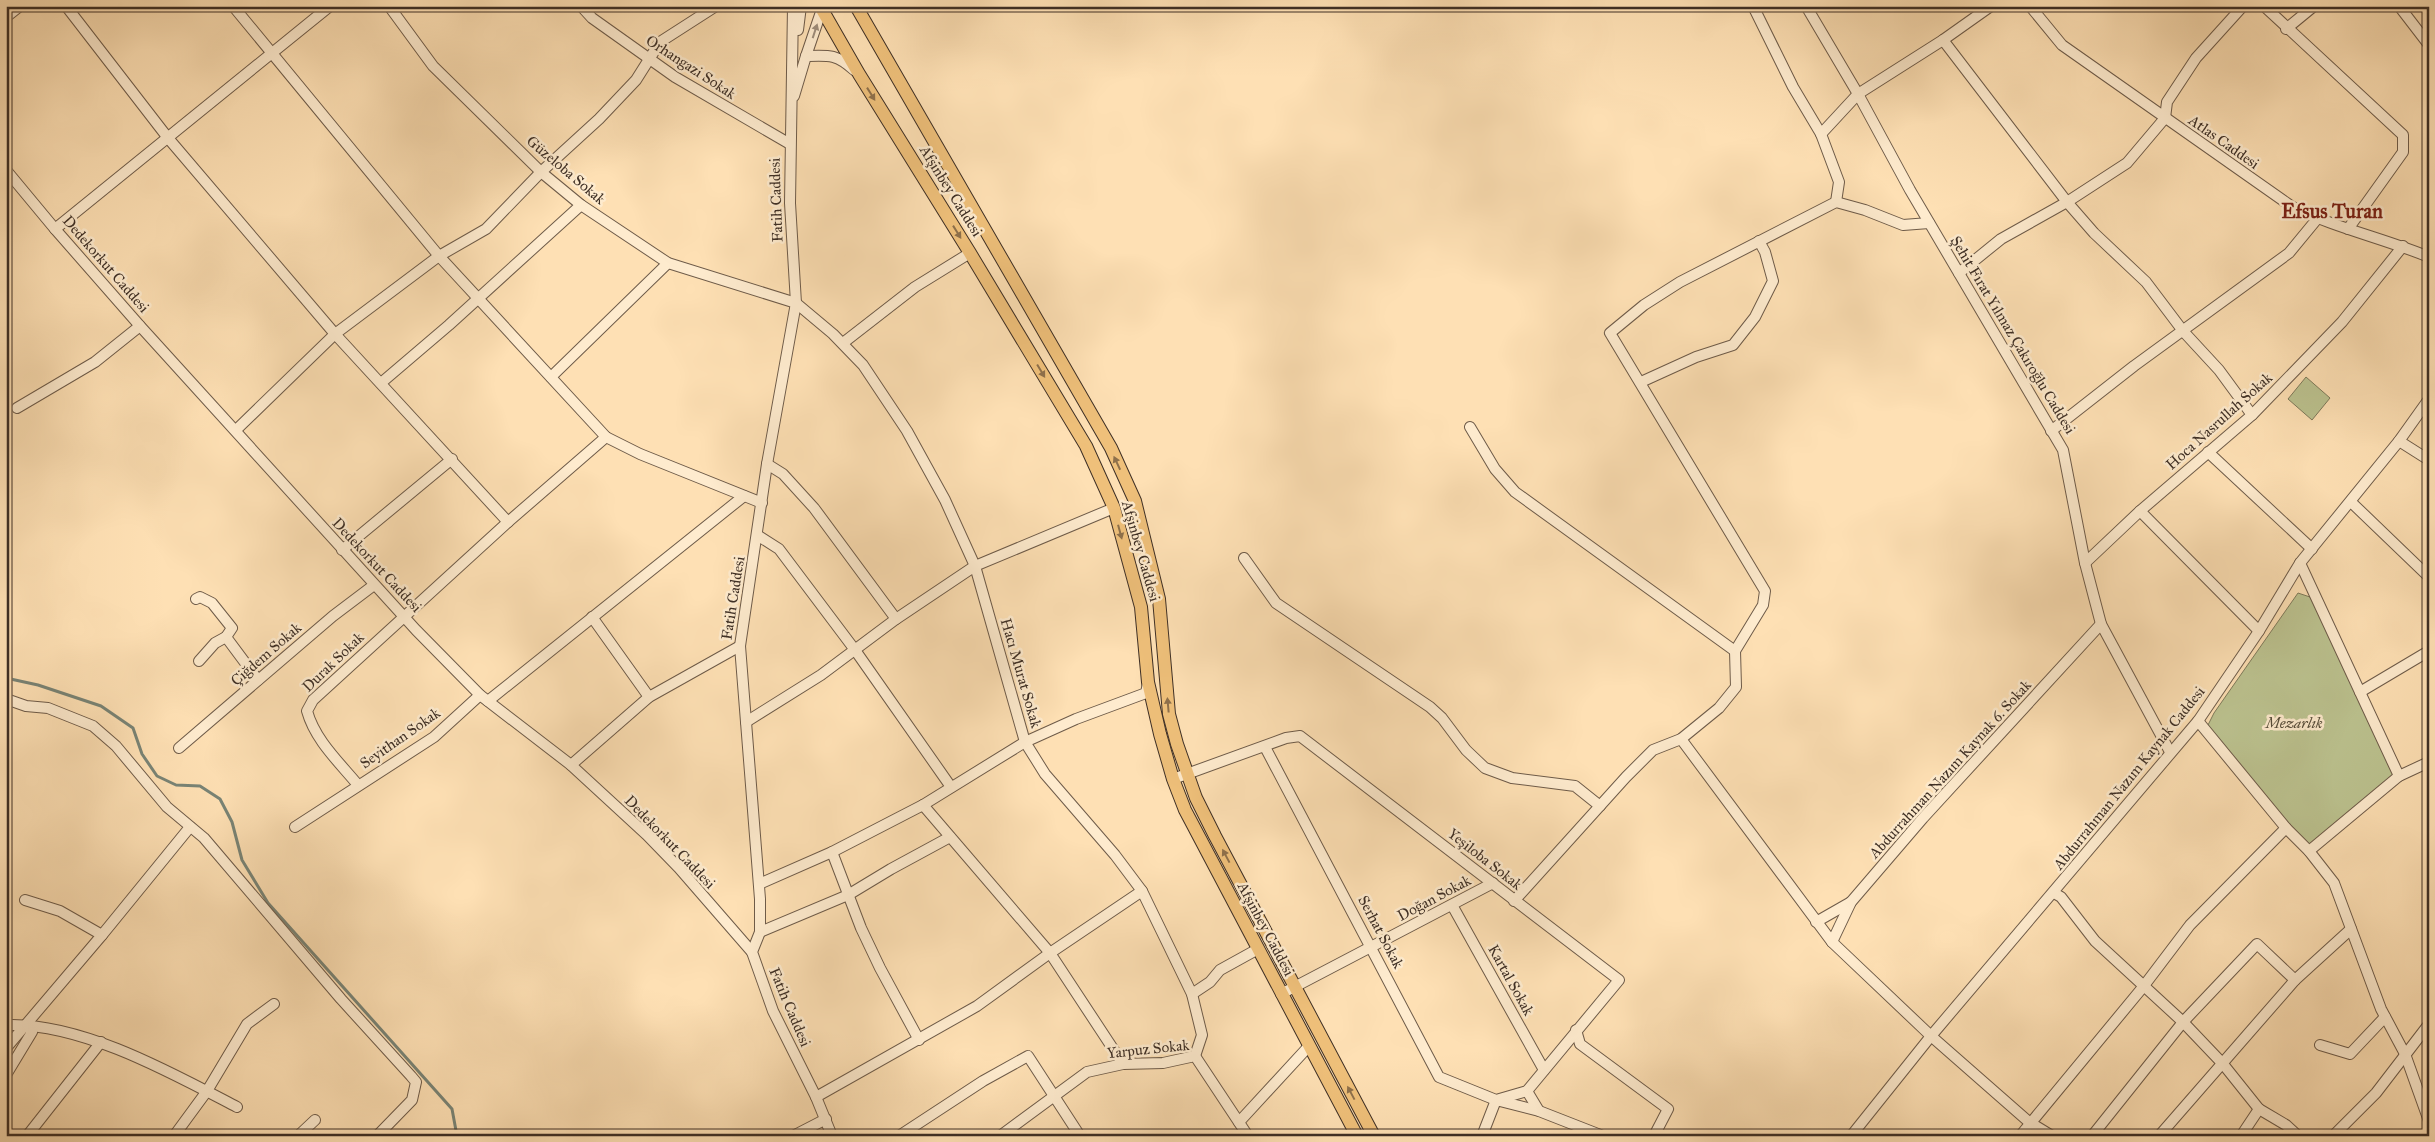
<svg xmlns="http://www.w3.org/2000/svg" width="2435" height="1142" font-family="'IM FELL Great Primer',serif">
  <rect width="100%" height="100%" fill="#fee0b4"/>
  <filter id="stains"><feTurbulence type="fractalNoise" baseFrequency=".004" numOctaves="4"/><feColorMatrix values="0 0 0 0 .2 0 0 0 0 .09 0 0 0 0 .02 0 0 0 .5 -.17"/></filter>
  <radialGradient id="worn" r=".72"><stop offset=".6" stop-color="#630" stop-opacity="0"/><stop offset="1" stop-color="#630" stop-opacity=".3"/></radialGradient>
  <!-- green -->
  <g fill="#bcc390" stroke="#7d795a">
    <polygon points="2306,377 2330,398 2312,420 2288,399"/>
    <polygon points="2298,593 2310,597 2399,776 2309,851 2207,727 2214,713"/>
  </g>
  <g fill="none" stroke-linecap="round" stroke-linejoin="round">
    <!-- stream -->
    <polyline stroke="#798476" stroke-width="3" points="6,678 38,685 101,706 133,728 142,754 157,776 176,785 200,786 220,799 232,822 242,860 268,903 452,1109 457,1136"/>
    <defs>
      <g id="minor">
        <polyline points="66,6 168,138 335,334 508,522"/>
        <polyline points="233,6 439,256 606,437 640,454 762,503"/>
        <polyline points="389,6 433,66 541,172 581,205 668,263 796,303 833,334 863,365 907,431 945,500 975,566 1025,742 1045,774 1115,855 1142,891 1192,994 1202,1035 1195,1056"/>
        <polyline points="581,6 592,18 675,77 790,144"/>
        <polyline points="793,6 790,203 796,303 767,464 740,646 760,899 760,932 752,952 773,1011 816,1097 832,1136"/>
        <polyline points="1753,6 1793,87 1821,134 1839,182 1836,202"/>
        <polyline points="1806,6 1858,94 1910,190 2063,450 2085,563 2101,624 2170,752"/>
        <path d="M2030,6L2062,45L2291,206C2335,228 2383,238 2429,257"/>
        <polyline points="2264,6 2403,135 2403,152 2348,229"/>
        <polyline points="2399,6 2429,45"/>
        <polyline points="6,17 20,6"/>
        <polyline points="2286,29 2314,6"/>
        <polyline points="798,30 801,6"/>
        <polyline points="1943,40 2067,202 2094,233 2146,282 2183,331 2219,370 2252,415"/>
        <polyline points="806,56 823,6"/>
        <path d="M794,96L806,56C829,55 837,54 854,70"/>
        <polyline points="1821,134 1858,94 1943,40 1991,6"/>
        <polyline points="6,170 55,229 140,326 416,630 480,695 571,765 647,835 679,868 752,952"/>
        <polyline points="55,229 330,6"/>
        <polyline points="1959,273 2001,239 2067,202 2127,163 2165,118 2167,102 2196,58 2243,6"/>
        <polyline points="843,343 915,287 970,253"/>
        <polyline points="551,377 668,263"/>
        <polyline points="1641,382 1696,357 1733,345 1755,317 1773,281 1765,252 1759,241"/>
        <polyline points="381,383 449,325 581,205"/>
        <polyline points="17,408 95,362 140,326"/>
        <polyline points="1470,427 1495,469 1515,492 1735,651"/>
        <polyline points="236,430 335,334 439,256 486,229 541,172 599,119 636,80 660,42 716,6"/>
        <polyline points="2051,431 2134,366 2289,253 2317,219"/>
        <polyline points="2399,441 2429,460"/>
        <polyline points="2208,452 2312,549"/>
        <polyline points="767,464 783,474 814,508 896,619"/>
        <polyline points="2351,502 2429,577"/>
        <polyline points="2140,511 2259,631"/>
        <polyline points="757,535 779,549 855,650 951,787"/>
        <polyline points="342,550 452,459"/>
        <polyline points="1244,558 1276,603 1430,707 1442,718 1466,750 1485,768 1512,778 1575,786 1600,806"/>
        <polyline points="2085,563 2140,511 2252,415 2342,322 2403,246"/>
        <polyline points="2300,563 2399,776"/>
        <polyline points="196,599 200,597 212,603 232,628 226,637 258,680"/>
        <polyline points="592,617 649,697"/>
        <polyline points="199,661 215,643 226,637"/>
        <polyline points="2360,692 2429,651"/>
        <polyline points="6,699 26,706 48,708 93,726 116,746 167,807 204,838 341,999 411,1076 416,1082 412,1100 377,1136"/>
        <polyline points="488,701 744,496"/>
        <polyline points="2198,721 2286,828 2309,851 2334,883 2381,1009 2405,1054 2429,1121"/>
        <polyline points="746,722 821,675 896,619 975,566 1114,508"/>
        <polyline points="1681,739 1832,942 1931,1036 2029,1122 2052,1136"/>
        <polyline points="179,748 333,616 374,585"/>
        <polyline points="571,765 649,697 740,646"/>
        <polyline points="1173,779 1286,738 1300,736 1619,980 1527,1091 1496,1100 1439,1077 1265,747"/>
        <path d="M358,785C339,762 315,740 307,711L313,700L508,522L606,437"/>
        <polyline points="923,805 1050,953 1123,1064"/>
        <polyline points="295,827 434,737 480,695"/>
        <polyline points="2309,851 2399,776 2429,762"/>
        <polyline points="832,852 861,928 880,968 919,1040"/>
        <polyline points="759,884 832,852 923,805 1025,742 1076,719 1146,693 1148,683"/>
        <polyline points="2054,893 2061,897 2095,941 2183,1022 2223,1064 2259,1109 2286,1125 2298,1136"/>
        <polyline points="1514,901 1626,777 1653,750 1681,739 1719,708 1736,687 1735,651 1763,605 1765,591 1610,333 1644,305 1680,282 1836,202 1865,210 1903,225 1929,223"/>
        <polyline points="1452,905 1544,1070"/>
        <polyline points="1816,922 1851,902"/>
        <polyline points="760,932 848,895 891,869 950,837"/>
        <polyline points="102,935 190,827"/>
        <polyline points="1832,942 1851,902 1923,818 2101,624"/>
        <polyline points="1192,994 1210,982 1220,970 1258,949"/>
        <polyline points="1281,994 1493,883"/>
        <path d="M6,1025C81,1022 172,1073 237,1107"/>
        <polyline points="1576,1030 1580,1044 1668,1109 1654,1136"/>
        <polyline points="2320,1045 2350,1054 2385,1017"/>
        <polyline points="6,1048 102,935 60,911 25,900"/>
        <polyline points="6,1075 32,1032 27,1024"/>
        <polyline points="1527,1091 1539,1111"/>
        <polyline points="816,1097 977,1006 1050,953 1142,891"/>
        <polyline points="1239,1122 1309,1046"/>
        <polyline points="27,1136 101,1042"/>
        <polyline points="174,1136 207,1091 247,1024 274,1004"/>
        <polyline points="298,1136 315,1120"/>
        <polyline points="793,1136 826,1119"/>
        <polyline points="899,1136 983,1081 1028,1056 1080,1136"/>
        <polyline points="1000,1136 1087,1072 1123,1064 1163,1063 1195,1056 1248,1136"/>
        <polyline points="1482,1136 1496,1100 1539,1111 1603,1136"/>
        <polyline points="1851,1136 1931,1036 2198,721 2259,631 2300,563 2399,441 2429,399"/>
        <polyline points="2020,1136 2143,987 2190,925 2286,828"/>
        <polyline points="2092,1136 2183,1022 2257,944 2295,980"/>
        <polyline points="2159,1136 2295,980 2351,929"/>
        <polyline points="2241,1136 2259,1109"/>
        <polyline points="2333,1136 2376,1093 2429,1024"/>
      </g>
      <g id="major">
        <polyline points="820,6 859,74 970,253 1086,446 1114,508 1141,607 1148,682 1160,734 1173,779 1185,810 1357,1136"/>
        <polyline points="856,6 1111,448 1135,501 1159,599 1169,714 1177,744 1196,798 1215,836 1374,1136"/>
      </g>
    </defs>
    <!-- minor casing -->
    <use href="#minor" stroke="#6e5b49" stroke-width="12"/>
    <!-- major casing -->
    <use href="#major" stroke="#3e2f25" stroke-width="14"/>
    <!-- minor -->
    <use href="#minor" stroke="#feebce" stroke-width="10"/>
    <!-- major -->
    <use href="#major" stroke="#efc07a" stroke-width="12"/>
  </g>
  <!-- one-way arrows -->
  <defs><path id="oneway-solid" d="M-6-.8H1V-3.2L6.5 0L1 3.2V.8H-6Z" transform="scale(1.25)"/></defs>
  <use fill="#9e8d7a" href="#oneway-solid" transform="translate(815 31) rotate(-72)"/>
  <g fill="#8e704b">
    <use href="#oneway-solid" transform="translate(871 94) rotate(58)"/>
    <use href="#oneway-solid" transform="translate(957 232) rotate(58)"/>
    <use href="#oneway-solid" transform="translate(1041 371) rotate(59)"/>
    <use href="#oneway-solid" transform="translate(1117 463) rotate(-115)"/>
    <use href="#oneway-solid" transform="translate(1120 532) rotate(75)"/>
    <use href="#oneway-solid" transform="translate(1168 705) rotate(-95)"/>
    <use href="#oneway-solid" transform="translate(1226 856) rotate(-118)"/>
    <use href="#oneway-solid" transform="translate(1351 1093) rotate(-118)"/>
  </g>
  <g text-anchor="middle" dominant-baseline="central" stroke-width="5" stroke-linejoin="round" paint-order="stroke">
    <!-- street labels -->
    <g font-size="15" fill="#3e2f25" stroke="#feebce">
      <text transform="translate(691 67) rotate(33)">Orhangazi Sokak</text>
      <text transform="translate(2224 142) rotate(35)">Atlas Caddesi</text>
      <text transform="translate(566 170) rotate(40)">Güzeloba Sokak</text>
      <text transform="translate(951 191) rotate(58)">Afşinbey Caddesi</text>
      <text transform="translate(776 200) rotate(-92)">Fatih Caddesi</text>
      <text transform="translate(106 264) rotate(49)">Dedekorkut Caddesi</text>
      <text transform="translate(2013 335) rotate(59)">Şehit Fırat Yılmaz Çakıroğlu Caddesi</text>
      <text transform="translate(2219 421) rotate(-42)">Hoca Nasrullah Sokak</text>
      <text transform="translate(1141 551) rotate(74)">Afşinbey Caddesi</text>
      <text transform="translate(377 565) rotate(47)">Dedekorkut Caddesi</text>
      <text transform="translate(733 598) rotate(-81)">Fatih Caddesi</text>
      <text transform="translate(266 654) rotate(-41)">Çiğdem Sokak</text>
      <text transform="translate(333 662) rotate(-44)">Durak Sokak</text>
      <text transform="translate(1021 673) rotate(74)">Hacı Murat Sokak</text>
      <text transform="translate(400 738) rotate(-35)">Seyithan Sokak</text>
      <text transform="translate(1950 769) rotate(-48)">Abdurrahman Nazım Kaynak 6. Sokak</text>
      <text transform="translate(2129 778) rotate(-51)">Abdurrahman Nazım Kaynak Caddesi</text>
      <text transform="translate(670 842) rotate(46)">Dedekorkut Caddesi</text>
      <text transform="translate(1485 859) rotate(38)">Yeşiloba Sokak</text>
      <text transform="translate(1434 898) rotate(-28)">Doğan Sokak</text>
      <text transform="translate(1266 929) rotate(62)">Afşinbey Caddesi</text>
      <text transform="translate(1381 932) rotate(62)">Serhat Sokak</text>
      <text transform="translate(1511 980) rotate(61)">Kartal Sokak</text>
      <text transform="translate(790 1007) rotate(67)">Fatih Caddesi</text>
      <text transform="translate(1148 1049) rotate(-6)">Yarpuz Sokak</text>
    </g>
    <!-- park labels -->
    <g font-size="15" font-style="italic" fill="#574d3a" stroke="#feebce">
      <text x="2294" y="723">Mezarlık</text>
    </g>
    <!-- district labels -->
    <g font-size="20" font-weight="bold" fill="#7a1f14" stroke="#feebce">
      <text x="2332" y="211">Efsus Turan</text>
    </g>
  </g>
  <!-- margin -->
  <rect width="2435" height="1142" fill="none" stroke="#fee0b4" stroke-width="25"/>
  <rect x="8" y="8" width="2420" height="1127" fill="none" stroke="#3e2f25" stroke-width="2.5"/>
  <rect x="12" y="12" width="2410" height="1117" fill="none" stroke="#3e2f25"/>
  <rect width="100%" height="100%" filter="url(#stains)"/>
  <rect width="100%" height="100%" fill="url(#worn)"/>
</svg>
